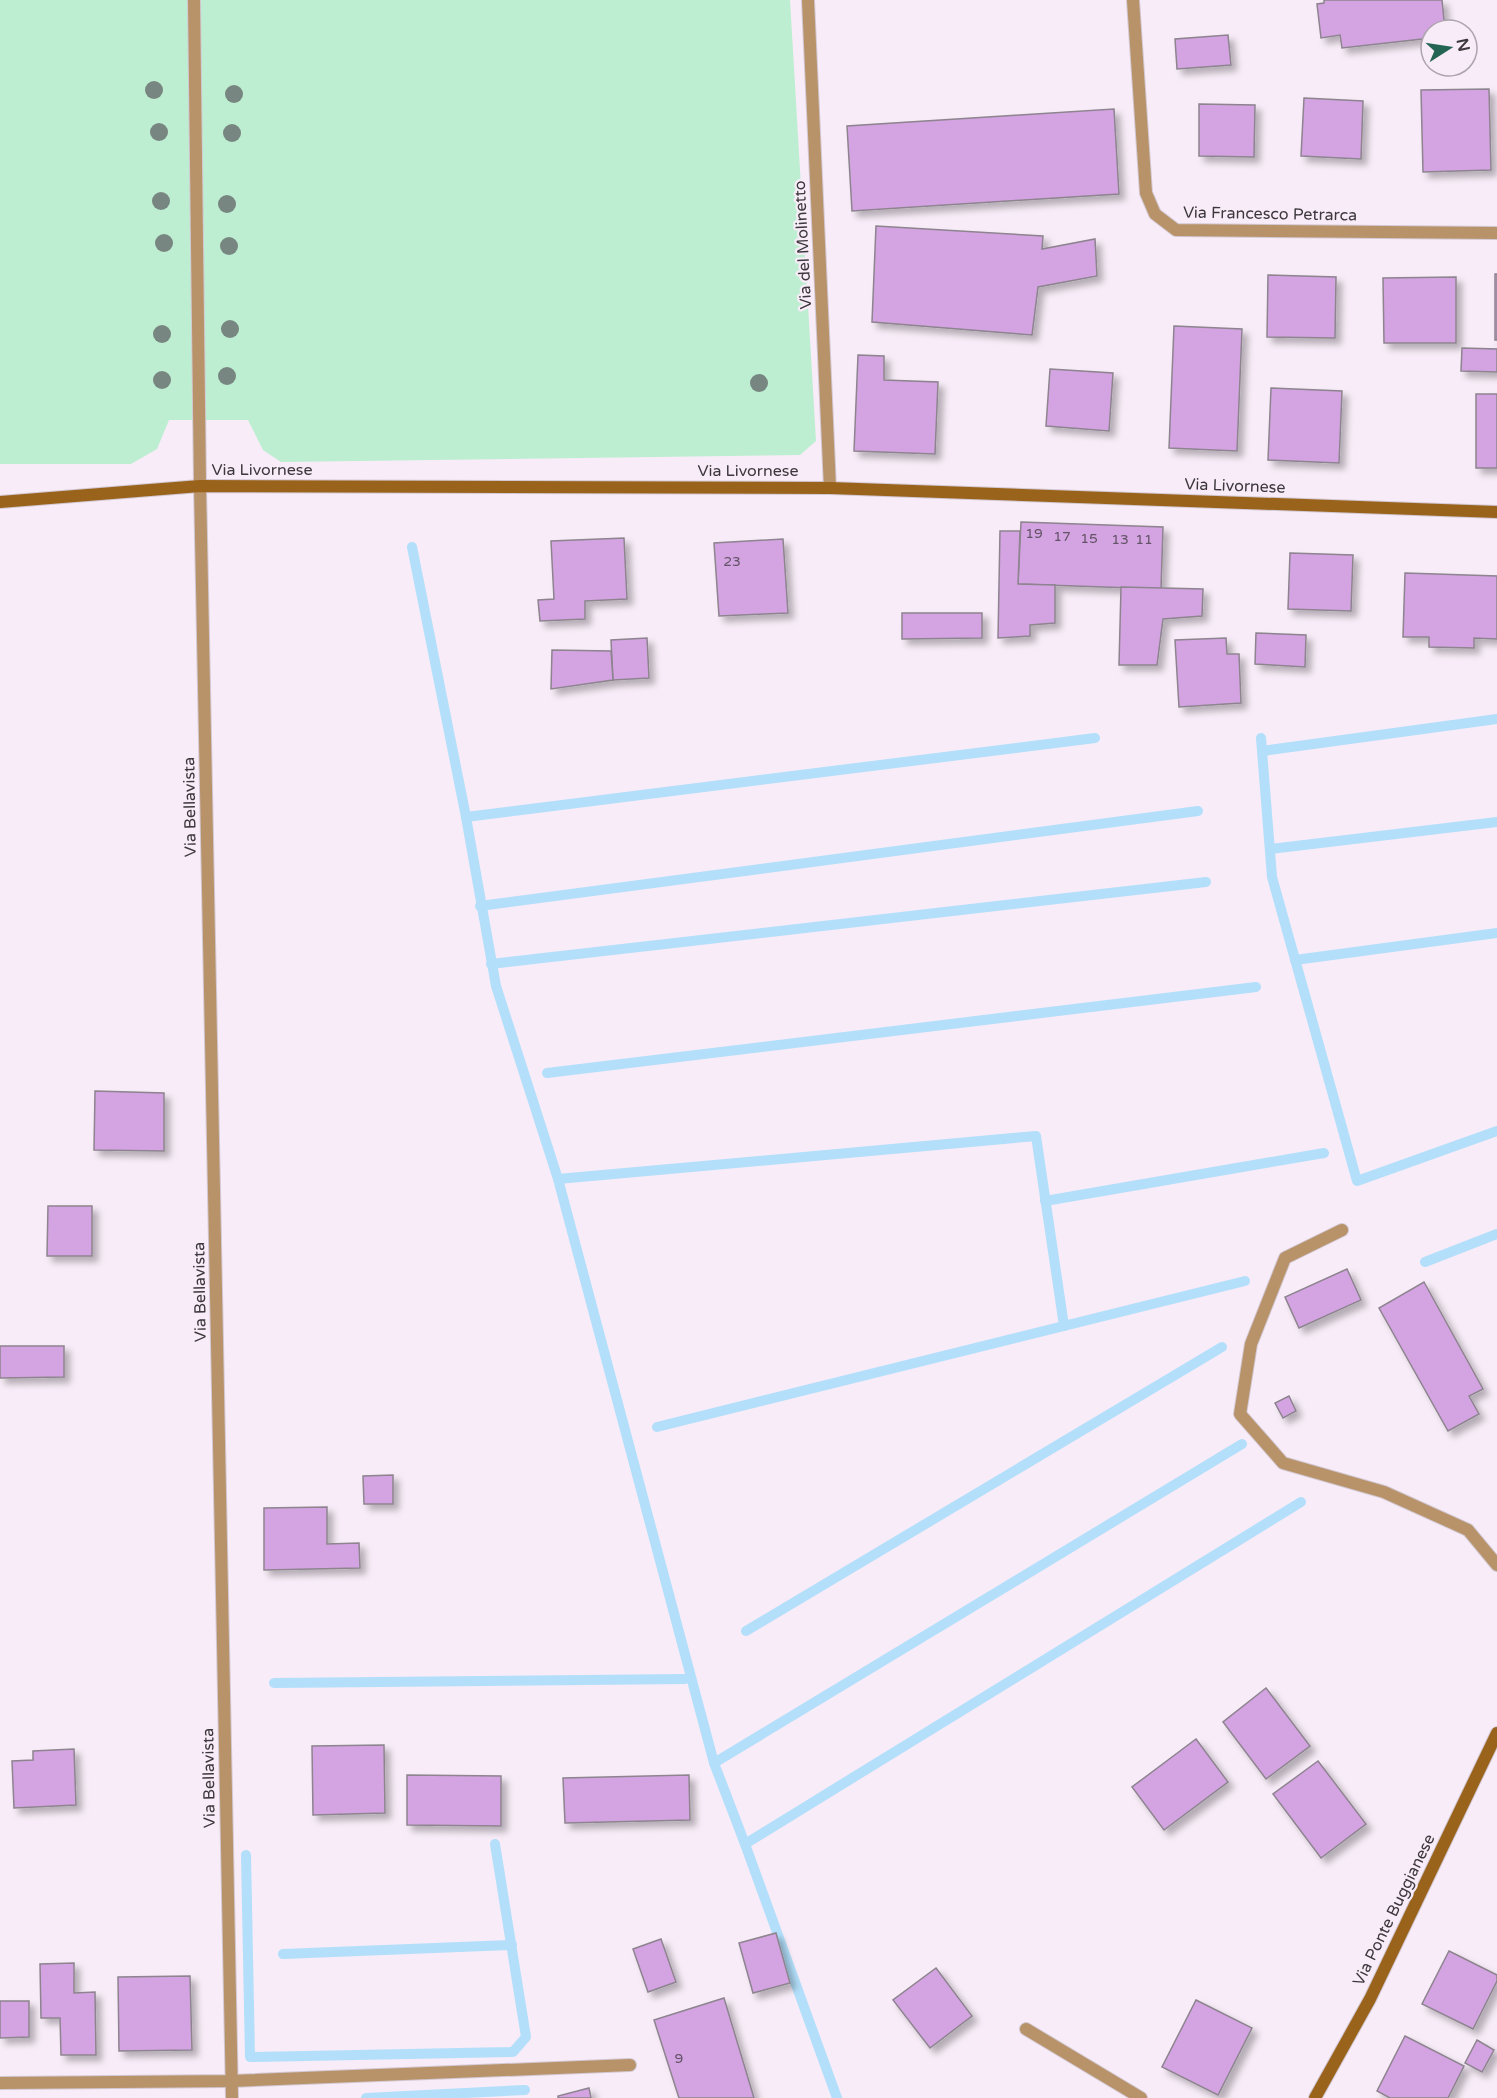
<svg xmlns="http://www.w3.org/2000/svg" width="1497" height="2098" font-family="'Varela Round',sans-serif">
  <defs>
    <filter id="shadow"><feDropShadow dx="5.5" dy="5.5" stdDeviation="3" flood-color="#0004"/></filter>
  </defs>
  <rect width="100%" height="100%" fill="#f7ecf7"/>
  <!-- green -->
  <polygon fill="#beeed1" points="0,0 790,0 816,441 800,455 281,462 263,450 248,420 169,420 157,449 131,464 0,464"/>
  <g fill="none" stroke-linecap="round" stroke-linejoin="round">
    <!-- stream -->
    <g stroke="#b3dffb" stroke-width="10">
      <polyline points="412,547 466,817 496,986 558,1179 714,1763 745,1844 837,2098"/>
      <polyline points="1261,738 1272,877 1357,1181 1497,1131"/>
      <polyline points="1262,751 1497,719"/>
      <polyline points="466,817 1095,738"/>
      <polyline points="1270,849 1497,822"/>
      <polyline points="480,906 1198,811"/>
      <polyline points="1295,960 1497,933"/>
      <polyline points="491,964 1206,882"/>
      <polyline points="547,1073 1256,987"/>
      <polyline points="558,1179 1036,1136 1064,1326"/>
      <polyline points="1045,1201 1324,1153"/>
      <polyline points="1425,1262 1497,1234"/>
      <polyline points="657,1427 1245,1281"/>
      <polyline points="746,1631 1222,1347"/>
      <polyline points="274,1683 685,1679"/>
      <polyline points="714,1763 1242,1444"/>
      <polyline points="745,1844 1301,1502"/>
      <polyline points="246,1855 250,2057 513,2052 526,2037 495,1844"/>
      <polyline points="283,1954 512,1945"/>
      <polyline points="366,2098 525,2090"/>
    </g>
  </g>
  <!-- building -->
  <g fill="#d4a4e2" stroke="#8d848f" stroke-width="1.5" filter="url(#shadow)">
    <polygon points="1324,0 1442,0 1445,30 1431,30 1431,38 1342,48 1340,35 1321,38 1317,4 1324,3"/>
    <polygon points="1228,35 1231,65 1177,69 1175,39"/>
    <polygon points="1489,89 1491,170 1423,172 1421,90"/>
    <polygon points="1304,98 1363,101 1361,159 1301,156"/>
    <polygon points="1199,104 1255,105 1254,157 1199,156"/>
    <polygon points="1114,109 1119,194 852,211 847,126"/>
    <polygon points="876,226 1043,236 1042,249 1095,239 1097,276 1038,287 1032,335 872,322"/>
    <rect x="1495" y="274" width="2" height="66"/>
    <polygon points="1268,275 1336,277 1335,338 1267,337"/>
    <polygon points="1456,277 1456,343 1384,343 1383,278"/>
    <polygon points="1174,326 1242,329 1237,451 1169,448"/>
    <polygon points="1462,348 1497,349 1497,372 1461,371"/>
    <polygon points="858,355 884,356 884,380 938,382 935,454 854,451"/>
    <polygon points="1050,369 1113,373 1109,431 1046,426"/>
    <polygon points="1271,388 1342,391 1339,463 1268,460"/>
    <rect x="1476" y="394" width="21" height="74"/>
    <polygon points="1021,522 1163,527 1161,589 1018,584"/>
    <polygon points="1000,531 1020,531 1018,584 1055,585 1055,623 1030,625 1030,636 998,638"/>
    <polygon points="624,538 627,599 585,601 585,619 540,621 538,600 554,599 551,541"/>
    <polygon points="783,539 788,613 719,616 714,543"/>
    <polygon points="1290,553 1353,555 1351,611 1288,609"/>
    <polygon points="1405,573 1497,576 1497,639 1474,638 1474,648 1429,647 1429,637 1403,637"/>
    <polygon points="1121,587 1203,589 1202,616 1163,619 1157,665 1119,665"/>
    <polygon points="902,613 982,613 982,638 902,639"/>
    <polygon points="1256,633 1306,635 1305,667 1255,664"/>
    <polygon points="647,638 649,678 613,680 611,640"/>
    <polygon points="1226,638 1227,654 1239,654 1241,703 1179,707 1175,640"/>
    <polygon points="552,650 611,651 613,680 551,689"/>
    <polygon points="95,1091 164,1093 164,1151 94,1150"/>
    <polygon points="48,1206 92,1206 92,1256 47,1256"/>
    <polygon points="1347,1269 1361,1300 1299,1328 1285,1297"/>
    <polygon points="1424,1282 1483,1389 1469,1396 1479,1414 1448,1431 1379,1308"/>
    <polygon points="0,1346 64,1346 64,1377 0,1378"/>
    <polygon points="1289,1396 1296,1411 1283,1418 1275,1403"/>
    <polygon points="393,1475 393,1504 364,1504 363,1476"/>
    <polygon points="327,1507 327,1544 359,1543 360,1568 264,1570 264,1508"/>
    <polygon points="1266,1688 1310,1746 1266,1779 1223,1722"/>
    <polygon points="1196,1739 1228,1782 1164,1830 1132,1787"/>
    <polygon points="384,1745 385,1813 313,1815 312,1746"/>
    <polygon points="74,1749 76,1805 14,1808 12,1761 33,1760 33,1751"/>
    <polygon points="1318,1761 1366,1824 1321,1858 1273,1794"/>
    <polygon points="407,1775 501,1776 501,1826 407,1825"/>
    <polygon points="689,1775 690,1820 565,1823 563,1778"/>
    <polygon points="776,1933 790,1983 753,1993 739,1943"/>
    <polygon points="661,1939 676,1982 648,1992 633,1949"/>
    <polygon points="1449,1951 1497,1975 1497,1981 1473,2029 1422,2004"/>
    <polygon points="74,1963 74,1993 95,1992 96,2055 61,2055 60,2018 41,2018 40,1964"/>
    <polygon points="936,1968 972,2016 930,2048 893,2000"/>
    <polygon points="190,1976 192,2050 119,2051 118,1977"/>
    <polygon points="724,1998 754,2098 679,2098 654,2020"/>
    <polygon points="1196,2000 1252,2028 1218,2095 1162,2067"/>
    <polygon points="0,2001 29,2001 29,2037 0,2038"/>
    <polygon points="1405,2036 1464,2066 1448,2098 1390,2098 1377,2091"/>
    <polygon points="1477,2040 1494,2050 1482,2072 1465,2063"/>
    <polygon points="589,2088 591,2098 558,2098 558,2096"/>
  </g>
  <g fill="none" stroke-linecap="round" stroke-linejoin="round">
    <defs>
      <g id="service">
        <polyline points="194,0 200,486"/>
        <polyline points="1342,1230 1285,1258 1251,1344 1240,1414 1283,1463 1384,1492 1468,1530 1497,1565"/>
        <polyline points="1026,2029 1141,2098"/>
      </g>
      <g id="minor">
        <polyline points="808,0 830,488"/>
        <polyline points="1133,0 1146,193 1155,214 1176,230 1497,233"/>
        <polyline points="200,486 232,2098"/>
        <polyline points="0,2083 232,2081 630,2065"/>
      </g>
      <g id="secondary">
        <polyline points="0,502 200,486 830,488 1497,512"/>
        <polyline points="1315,2098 1370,1999 1497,1733"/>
      </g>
    </defs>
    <!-- service casing -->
    <use href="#service" stroke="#d2c8d2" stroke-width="14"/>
    <!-- minor casing -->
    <use href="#minor" stroke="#d2c8d2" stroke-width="14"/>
    <!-- secondary casing -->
    <use href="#secondary" stroke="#d2c8d2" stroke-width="14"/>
    <!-- service -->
    <use href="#service" stroke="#b89269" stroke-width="12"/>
    <!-- minor -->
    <use href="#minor" stroke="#b89269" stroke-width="12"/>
    <!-- secondary -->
    <use href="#secondary" stroke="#9a631c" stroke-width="12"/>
  </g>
  <!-- trees -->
  <g fill="#788681">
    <circle cx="154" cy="90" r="9"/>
    <circle cx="234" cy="94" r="9"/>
    <circle cx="159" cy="132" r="9"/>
    <circle cx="232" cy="133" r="9"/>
    <circle cx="161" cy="201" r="9"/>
    <circle cx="227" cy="204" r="9"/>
    <circle cx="164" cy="243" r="9"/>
    <circle cx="229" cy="246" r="9"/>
    <circle cx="230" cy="329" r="9"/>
    <circle cx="162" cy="334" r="9"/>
    <circle cx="227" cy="376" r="9"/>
    <circle cx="162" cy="380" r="9"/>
    <circle cx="759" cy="383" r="9"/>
  </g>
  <g text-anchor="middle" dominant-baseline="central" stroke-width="4.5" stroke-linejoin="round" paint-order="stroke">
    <!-- number labels -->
    <g font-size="14" fill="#635366">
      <text x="1034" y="533">19</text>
      <text x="1062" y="536">17</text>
      <text x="1089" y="538">15</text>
      <text x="1120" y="539">13</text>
      <text x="1144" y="539">11</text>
      <text x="732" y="561">23</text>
      <text x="679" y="2058">9</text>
    </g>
    <!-- street labels -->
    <g font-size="16" fill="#3d383d" stroke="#f7ecf7">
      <text transform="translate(1270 214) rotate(1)">Via Francesco Petrarca</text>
      <text transform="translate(803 245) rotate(-93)">Via del Molinetto</text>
      <text x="262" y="470">Via Livornese</text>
      <text x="748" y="471">Via Livornese</text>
      <text transform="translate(1235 486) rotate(2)">Via Livornese</text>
      <text transform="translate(190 807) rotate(-91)">Via Bellavista</text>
      <text transform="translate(200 1292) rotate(-91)">Via Bellavista</text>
      <text transform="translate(209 1778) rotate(-91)">Via Bellavista</text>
      <text transform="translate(1394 1910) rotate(-64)">Via Ponte Buggianese</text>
    </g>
  </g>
  <!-- north arrow -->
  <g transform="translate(1449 48) rotate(78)"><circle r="28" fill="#f7ecf7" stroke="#ada4ad" stroke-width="1.5"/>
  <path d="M0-4.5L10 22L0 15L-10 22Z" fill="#246452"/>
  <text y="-9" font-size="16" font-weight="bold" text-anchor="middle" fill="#3d383d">N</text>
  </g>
</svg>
